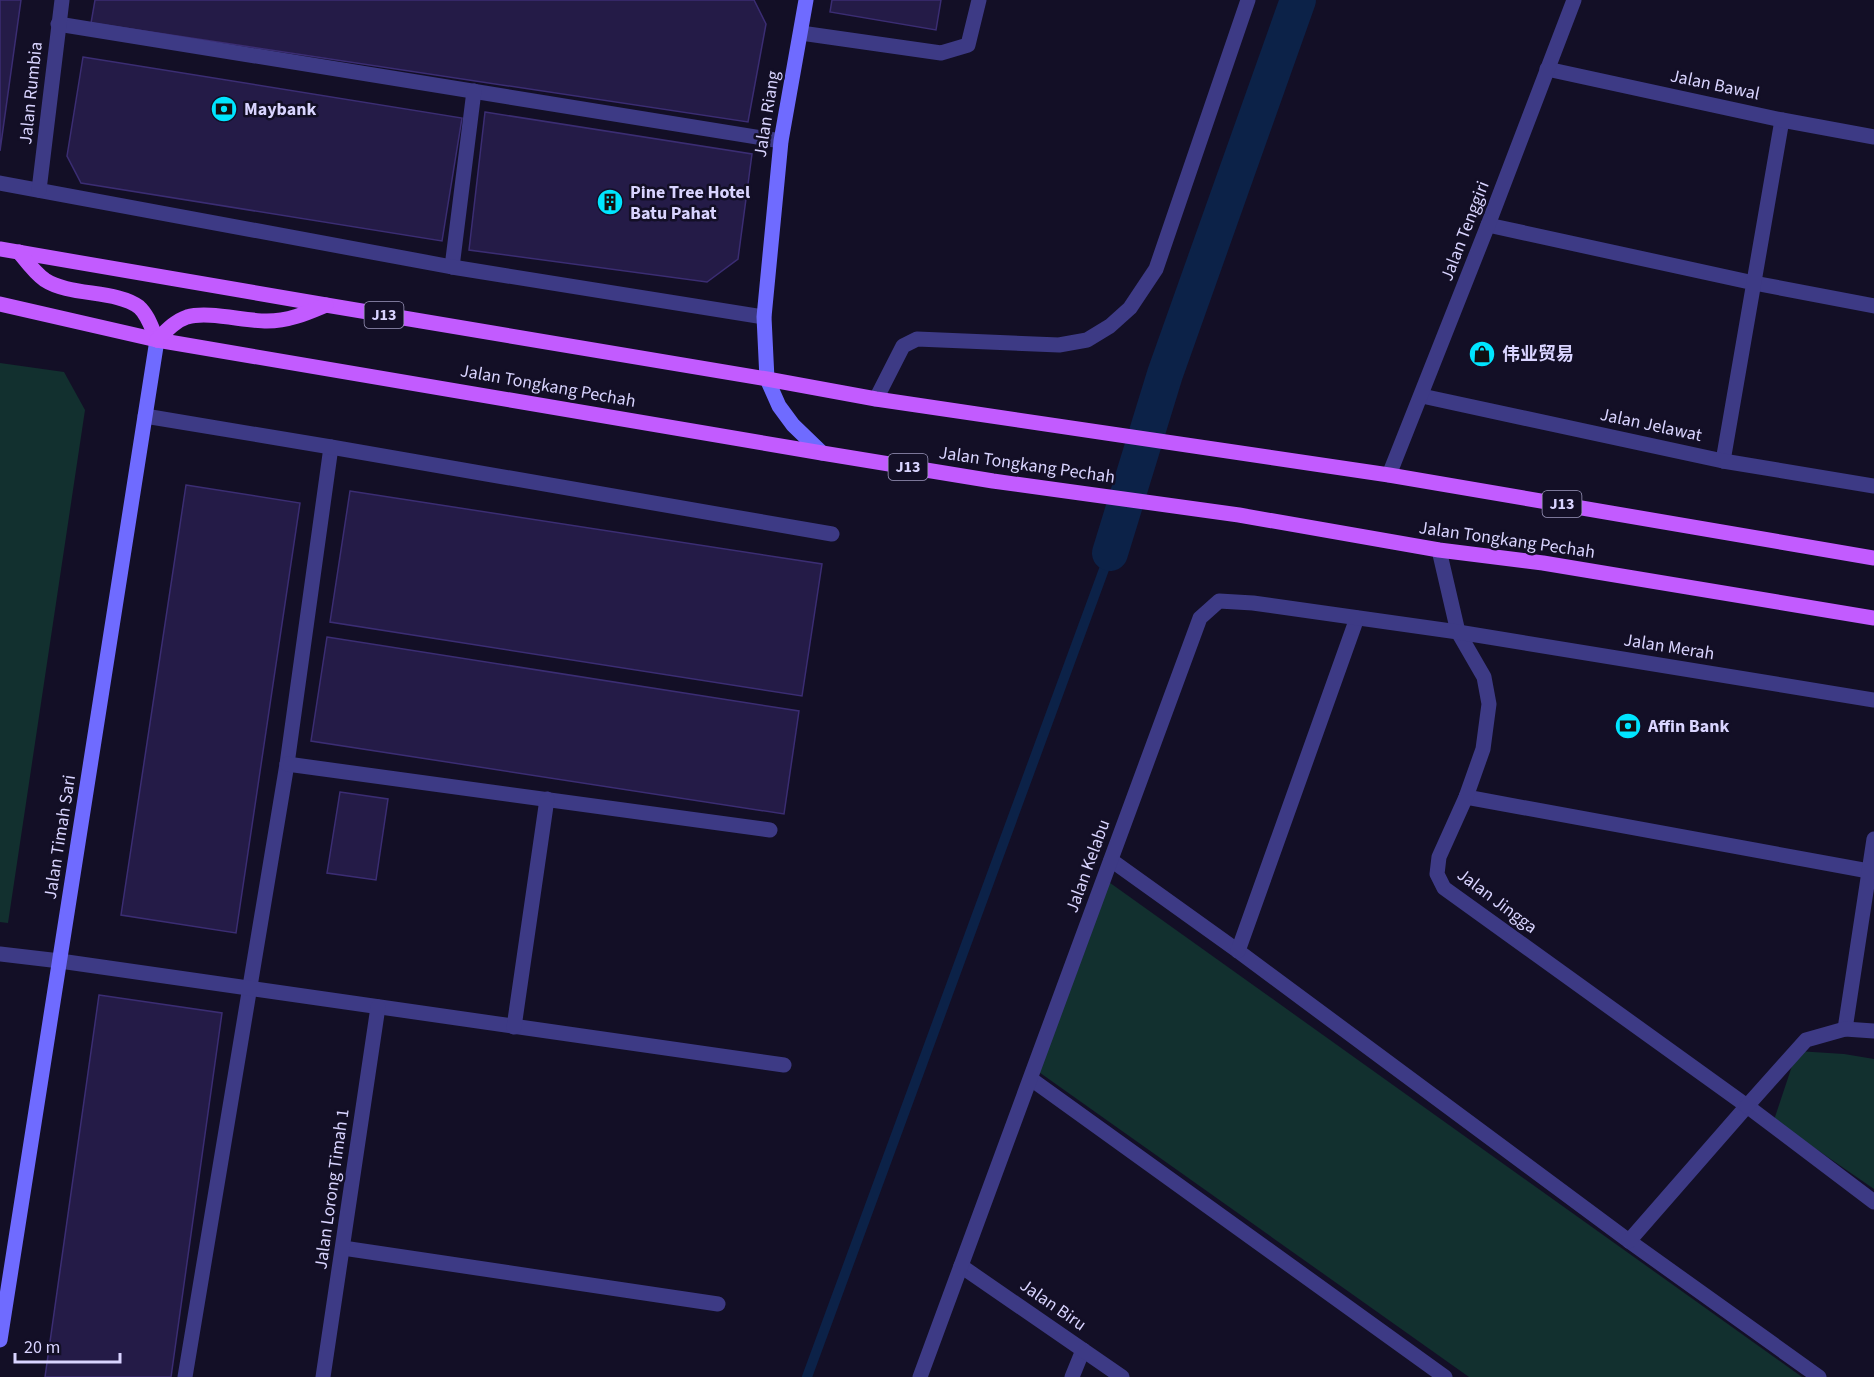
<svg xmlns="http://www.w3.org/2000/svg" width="1874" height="1377" font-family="'Source Sans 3','Noto Sans SC',sans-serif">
  <rect width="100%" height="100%" fill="#130f26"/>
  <!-- green -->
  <g fill="#12302f">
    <polygon points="0,363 64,372 85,410 8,923 0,922"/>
    <polygon points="1106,880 1802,1377 1469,1377 1036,1070"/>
    <polygon points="1797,1051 1844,1054 1874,1059 1874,1189 1774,1120"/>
  </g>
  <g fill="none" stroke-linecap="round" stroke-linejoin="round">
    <!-- stream -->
    <polyline stroke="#0c2248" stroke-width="10" points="807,1377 1110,553"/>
    <!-- canal -->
    <polyline stroke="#0c2248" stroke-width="36" points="1110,553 1165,374 1298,0"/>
  </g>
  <!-- building -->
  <g fill="#241b47" stroke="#3b2d73" stroke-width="1.5">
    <polygon points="0,0 21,0 0,151"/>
    <polygon points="95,0 754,0 766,24 748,122 91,23"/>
    <polygon points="832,0 941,0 936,30 830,12"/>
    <polygon points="83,57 462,118 442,241 81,183 67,156"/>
    <polygon points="485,112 752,154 738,259 707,282 469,250"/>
    <polygon points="186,485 300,503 236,933 121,915"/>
    <polygon points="350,491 822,564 802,696 330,622"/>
    <polygon points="327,637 799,711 784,814 311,741"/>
    <polygon points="340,792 388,799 376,880 327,873"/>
    <polygon points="99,995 222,1013 171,1377 45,1377"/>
  </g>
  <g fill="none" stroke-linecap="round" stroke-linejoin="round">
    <!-- lane -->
    <g stroke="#3d3a85" stroke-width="15">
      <polyline points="58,24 781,141"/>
      <polyline points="1488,225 1754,283 1874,306"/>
      <polyline points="452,267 474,91"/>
      <polyline points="1723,461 1782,120"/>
      <polyline points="1466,797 1874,872"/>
      <polyline points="1111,860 1238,951 1629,1241 1819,1377"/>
      <polyline points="1238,951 1357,618"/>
      <polyline points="0,954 60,961"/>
      <polyline points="1845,1029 1874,839"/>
      <polyline points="1031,1079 1445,1377"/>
      <polyline points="1629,1241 1747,1106"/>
      <polyline points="185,1377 287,764 331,447"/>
      <polyline points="1072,1377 1083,1350"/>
    </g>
    <!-- street -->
    <g stroke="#3d3a85" stroke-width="15">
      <polyline points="801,33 941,53 968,45 979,0"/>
      <polyline points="1547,69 1782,120 1874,137"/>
      <polyline points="0,183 452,267 764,317"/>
      <polyline points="39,190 62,0"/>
      <polyline points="1422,396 1723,461 1874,486"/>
      <polyline points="876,399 903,346 917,339 1059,345 1087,340 1110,326 1130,308 1156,269 1248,0"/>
      <polyline points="145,416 331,447 832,534"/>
      <polyline points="1389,475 1488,225 1574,0"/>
      <polyline points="1439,550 1458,632 1484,677 1489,704 1483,749 1466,797 1439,857 1437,874 1444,888 1747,1106 1874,1202"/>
      <polyline points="287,764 770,830"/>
      <polyline points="60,961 784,1065"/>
      <polyline points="514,1027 547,799"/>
      <polyline points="1747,1106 1806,1040 1845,1029 1874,1031"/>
      <polyline points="343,1248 718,1304"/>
      <polyline points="961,1266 1122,1377"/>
      <polyline points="323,1377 378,1007"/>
      <polyline points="920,1377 1200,618 1219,601 1253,603 1458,632 1874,700"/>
    </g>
    <!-- secondary -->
    <g stroke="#6f6bff" stroke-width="15">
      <polyline points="806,0 781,141 764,317 767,379 779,406 793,425 822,453"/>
      <polyline points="0,1340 157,340"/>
    </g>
    <!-- primary -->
    <g stroke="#c25bff" stroke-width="15">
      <polyline points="0,249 326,305 767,379 876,399 1389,475 1874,558"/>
      <path d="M19,252C27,262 35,273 45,280C69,296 117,290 139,307C148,315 152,329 157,340"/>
      <polyline points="0,304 157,340 822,453 993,481 1239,515 1439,550 1543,563 1874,618"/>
      <path d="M157,340C166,331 175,321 187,317C208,311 244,321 267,321C289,321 307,313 326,305"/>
    </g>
  </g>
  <!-- icons -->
  <defs>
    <symbol id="bank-disc" viewBox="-11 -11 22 22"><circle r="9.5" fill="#00e5ff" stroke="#130f26"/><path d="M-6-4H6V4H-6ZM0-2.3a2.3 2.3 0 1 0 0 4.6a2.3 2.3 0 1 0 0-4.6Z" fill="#111"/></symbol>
    <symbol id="building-disc" viewBox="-11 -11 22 22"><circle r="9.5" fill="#00e5ff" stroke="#130f26"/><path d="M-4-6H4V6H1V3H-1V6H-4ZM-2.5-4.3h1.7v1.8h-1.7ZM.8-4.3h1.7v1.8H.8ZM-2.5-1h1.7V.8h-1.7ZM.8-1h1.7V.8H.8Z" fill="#111"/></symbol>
    <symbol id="shop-disc" viewBox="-11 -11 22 22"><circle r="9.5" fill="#00e5ff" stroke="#130f26"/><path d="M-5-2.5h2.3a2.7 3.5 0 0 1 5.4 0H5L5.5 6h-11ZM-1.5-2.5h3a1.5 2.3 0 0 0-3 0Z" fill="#111"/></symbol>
  </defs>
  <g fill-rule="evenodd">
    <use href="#bank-disc" x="209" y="94" width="30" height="30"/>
    <use href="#building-disc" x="595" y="187" width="30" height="30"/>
    <use href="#shop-disc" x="1467" y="339" width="30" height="30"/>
    <use href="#bank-disc" x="1613" y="711" width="30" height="30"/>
  </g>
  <g text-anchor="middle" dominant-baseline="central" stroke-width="5" stroke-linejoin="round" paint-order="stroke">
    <!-- shield labels -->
    <g fill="#130f26" stroke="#9e99be" stroke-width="1.5">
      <rect x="364.5" y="302" width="39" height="26" rx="4.5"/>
      <rect x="888.5" y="454" width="39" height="26" rx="4.5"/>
      <rect x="1542.5" y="491" width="39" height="26" rx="4.5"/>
    </g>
    <g font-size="16" font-weight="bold" fill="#d9d4ff">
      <text x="384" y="315">J13</text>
      <text x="908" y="467">J13</text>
      <text x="1562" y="504">J13</text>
    </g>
    <!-- street labels -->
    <g font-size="18" fill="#d9d4ff" stroke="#130f26">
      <text transform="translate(1715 85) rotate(12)">Jalan Bawal</text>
      <text transform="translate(31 93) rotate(-84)">Jalan Rumbia</text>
      <text transform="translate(767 114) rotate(-81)">Jalan Riang</text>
      <text transform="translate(1465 231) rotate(-69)">Jalan Tenggiri</text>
      <text transform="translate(548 386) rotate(10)">Jalan Tongkang Pechah</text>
      <text transform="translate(1651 425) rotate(12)">Jalan Jelawat</text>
      <text transform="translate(1027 465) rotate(8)">Jalan Tongkang Pechah</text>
      <text transform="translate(1507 540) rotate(8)">Jalan Tongkang Pechah</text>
      <text transform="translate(1669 647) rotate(9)">Jalan Merah</text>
      <text transform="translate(60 837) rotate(-81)">Jalan Timah Sari</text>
      <text transform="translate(1088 866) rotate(-70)">Jalan Kelabu</text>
      <text transform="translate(1497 901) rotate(37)">Jalan Jingga</text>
      <text transform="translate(332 1189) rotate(-82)">Jalan Lorong Timah 1</text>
      <text transform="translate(1053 1305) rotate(35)">Jalan Biru</text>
    </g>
    <!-- poi labels -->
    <g font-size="18" font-weight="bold" fill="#d9d4ff" stroke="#130f26" text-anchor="start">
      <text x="244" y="109">Maybank</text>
      <text x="630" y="192">Pine Tree Hotel<tspan x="630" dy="21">Batu Pahat</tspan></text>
      <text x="1502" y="354">伟业贸易</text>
      <text x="1648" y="726">Affin Bank</text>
    </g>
  </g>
  <!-- scale -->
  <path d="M15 1353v9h105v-9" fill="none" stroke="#d9d4ff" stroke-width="3"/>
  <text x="24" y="1353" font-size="18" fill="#d9d4ff" stroke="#130f26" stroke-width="4.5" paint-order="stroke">20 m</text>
</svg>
